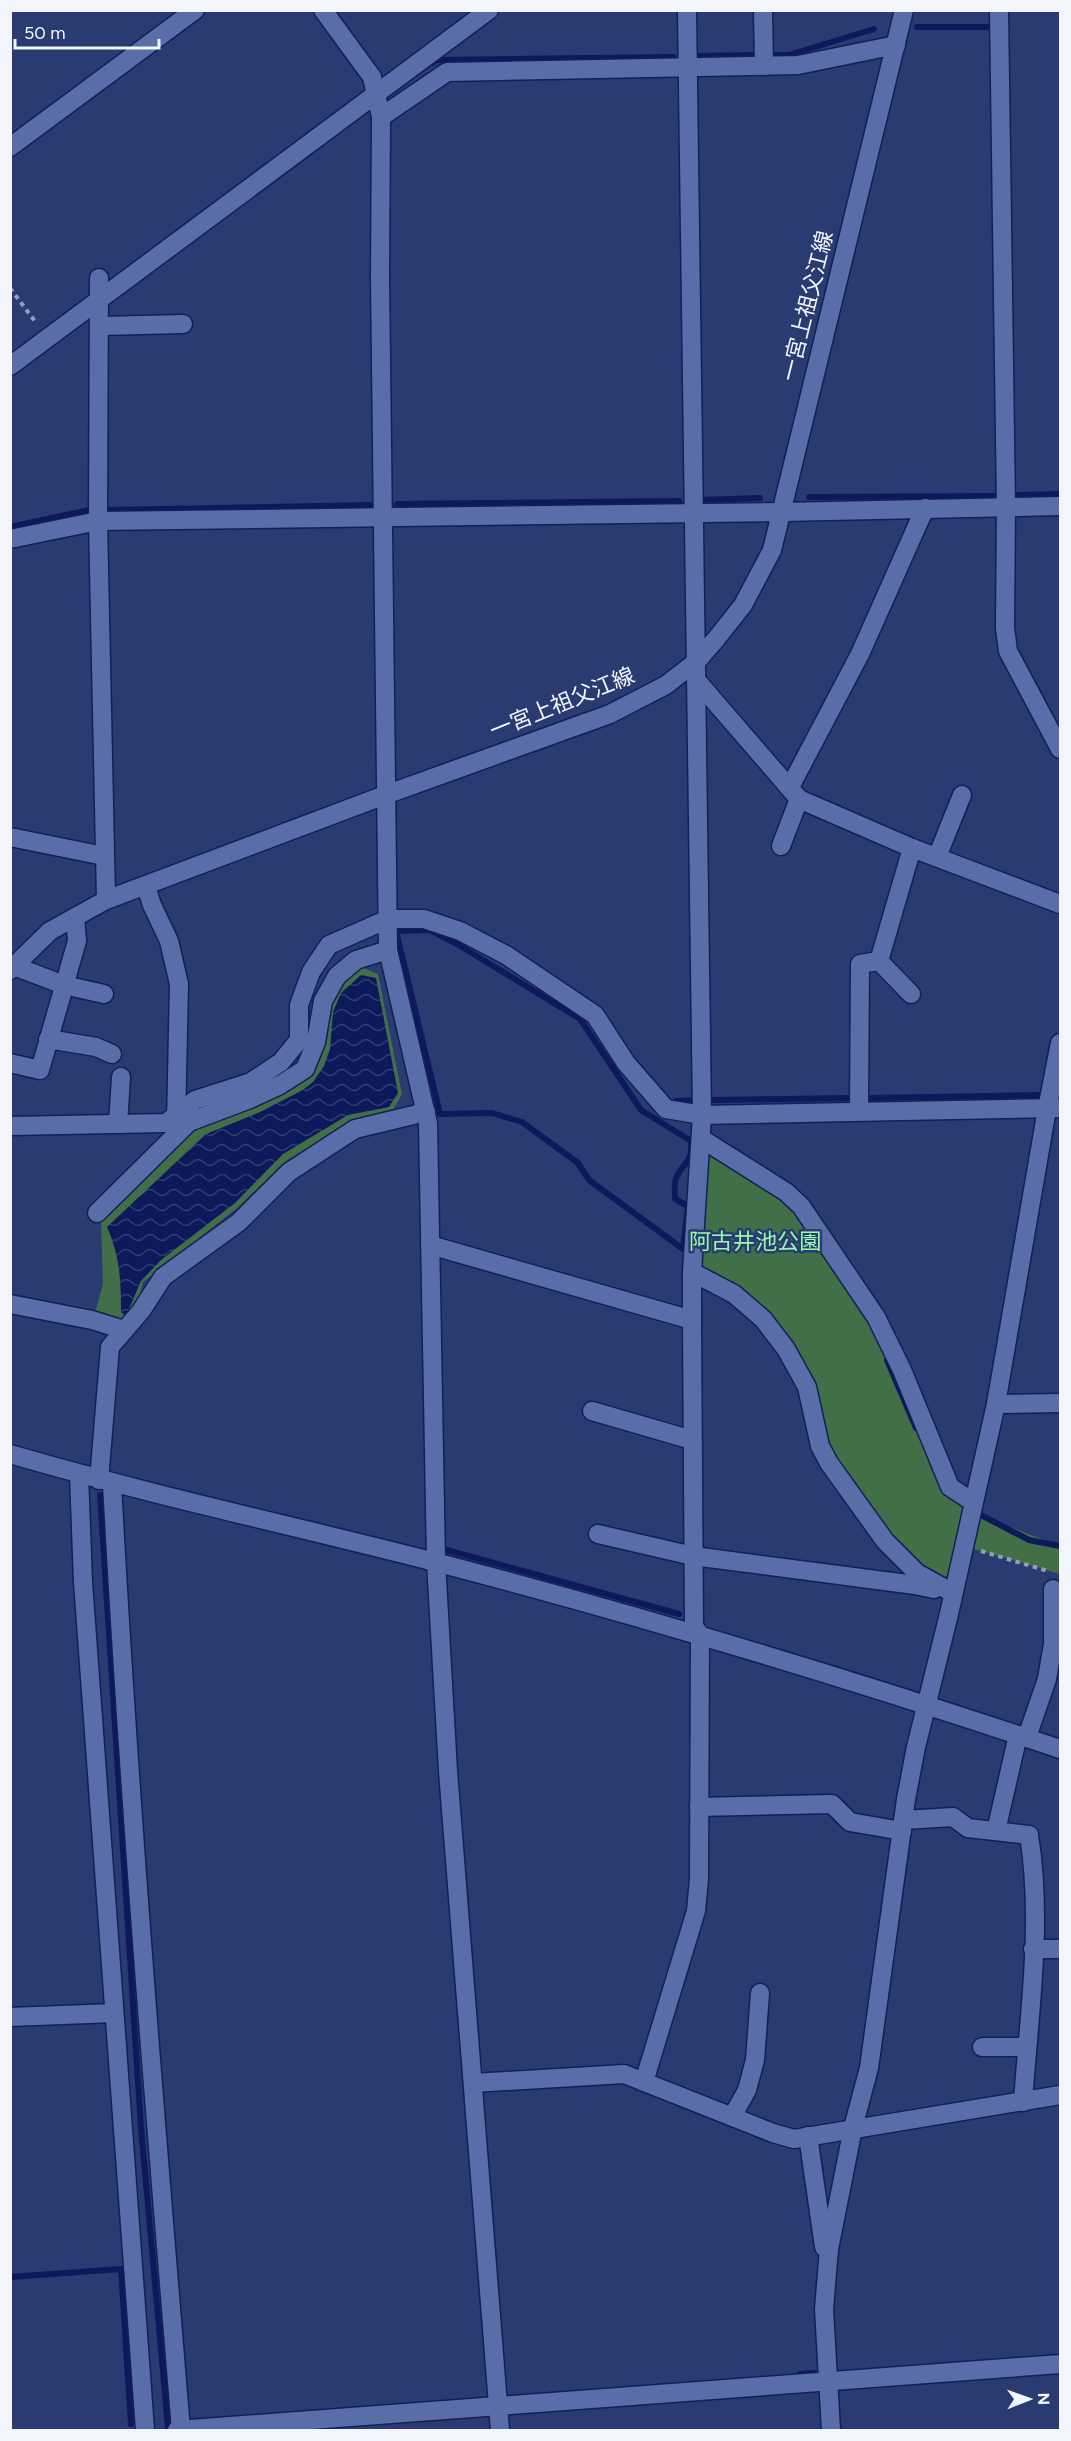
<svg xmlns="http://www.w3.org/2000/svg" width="1071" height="2441" font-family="Figtree,'Noto Sans JP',sans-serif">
  <defs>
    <pattern id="water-waves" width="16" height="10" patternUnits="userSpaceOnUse" patternTransform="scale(1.5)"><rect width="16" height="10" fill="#0d195b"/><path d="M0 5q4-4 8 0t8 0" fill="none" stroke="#313b73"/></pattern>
  </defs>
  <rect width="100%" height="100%" fill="#2a3b72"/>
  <!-- green -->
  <g fill="#406f48">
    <polygon points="359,966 378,974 402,1094 393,1110 354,1119 286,1161 236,1209 143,1282 136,1310 127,1319 94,1316 103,1284 101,1220 193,1126 285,1091 342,979"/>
    <polygon points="702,1139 786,1192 851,1280 971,1512 1060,1546 1060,1574 964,1546 953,1593 885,1541 816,1424 763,1319 692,1272"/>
  </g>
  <!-- water -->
  <path fill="url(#water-waves)" d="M361,975L376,978L398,1093L389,1107L348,1115L283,1154L235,1203L161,1260L141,1281L126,1316L121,1312C121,1282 120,1256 107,1227L206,1134L260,1112L301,1091L313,1082L324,1066L330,1049L333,1012L341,993Z"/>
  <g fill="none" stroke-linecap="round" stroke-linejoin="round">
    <!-- stream -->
    <g stroke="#0d195b" stroke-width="6">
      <polyline points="917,27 992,27"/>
      <polyline points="771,55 789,55 874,29"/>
      <polyline points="697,56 759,55"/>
      <polyline points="432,63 436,60 673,57"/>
      <polyline points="1013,495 1060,494"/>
      <polyline points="809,497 994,496"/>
      <polyline points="702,500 760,498"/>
      <polyline points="397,504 679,501"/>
      <polyline points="107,510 370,505"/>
      <polyline points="10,527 89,510"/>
      <path d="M430,930L457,944L580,1019L641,1110L691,1141C693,1165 683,1161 676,1178C674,1184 675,1193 675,1199L688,1206L683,1249L589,1180L578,1163L522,1122L492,1113L440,1114L396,931Z"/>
      <polyline points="868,1098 1041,1095"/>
      <polyline points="711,1100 852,1098"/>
      <polyline points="676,1101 694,1100"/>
      <polyline points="887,1360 916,1428"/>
      <polyline points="100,1495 141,2128 168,2427"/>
      <polyline points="981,1515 1029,1540 1060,1546"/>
      <polyline points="443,1549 679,1614"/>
      <polyline points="10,2277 121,2269 131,2424"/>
      <polyline points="800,2374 814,2373"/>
    </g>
    <defs>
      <g id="street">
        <polyline points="323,10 372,77 381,117 380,277 388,950 428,1123 436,1562 448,1771 500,2430"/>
        <polyline points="763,10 764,66"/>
        <polyline points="999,10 1006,507 1005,628 1008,651 1060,749"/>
        <polyline points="381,117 447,72 798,65 896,45"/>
        <polyline points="10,147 195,10"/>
        <polyline points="99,278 98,521 106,900"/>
        <polyline points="100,326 183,324"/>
        <polyline points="10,366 489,10"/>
        <polyline points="10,539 98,521 781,512 1060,506"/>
        <polyline points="697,681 799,799 912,848 1060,904"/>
        <polyline points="790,787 860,654 925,508"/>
        <polyline points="10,837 104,856"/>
        <polyline points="781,846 799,799"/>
        <polyline points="937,857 962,795"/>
        <polyline points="146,886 152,905 169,941 179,984 176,1124"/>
        <polyline points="879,961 911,994"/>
        <polyline points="14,966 64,985 104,994"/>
        <polyline points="48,1039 96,1047 112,1054"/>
        <polyline points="10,1063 40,1070 77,941 75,917"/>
        <polyline points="859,1111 860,964 879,961 912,848"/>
        <polyline points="118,1124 121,1077"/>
        <polyline points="10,1126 166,1123 195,1100 251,1082 281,1062 299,1040 299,1005 311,972 329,945 388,919 424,919 460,931 506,955 595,1015 626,1063 666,1109 702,1115 1060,1108"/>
        <polyline points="702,1139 786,1192 801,1206 876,1317 902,1370 950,1487 973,1502"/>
        <polyline points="97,1213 189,1122 250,1099 280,1085 305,1069 316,1042 323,1001 337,976 356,960 388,950"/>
        <polyline points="430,1245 692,1320"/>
        <polyline points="692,1272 734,1294 763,1319 786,1349 807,1387 820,1446 829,1463 885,1541 917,1573 953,1593"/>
        <polyline points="10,1304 92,1320 124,1330"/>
        <polyline points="996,1404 1060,1403"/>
        <polyline points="592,1411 692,1440"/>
        <polyline points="99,1480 110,1347 141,1311 163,1277 239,1222 289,1172 355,1129 426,1112"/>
        <path d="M112,1483C129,1800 155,2115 181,2430"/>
        <polyline points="598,1534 693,1556 915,1585 934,1589"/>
        <polyline points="1027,1737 1047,1679 1053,1644 1053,1589"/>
        <polyline points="699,1807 832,1804 850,1822 902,1831"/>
        <path d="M903,1820L953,1817L968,1828L1029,1835C1043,1922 1029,2014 1023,2102"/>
        <polyline points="996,1831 1018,1735"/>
        <polyline points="1033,1949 1060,1949"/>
        <polyline points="10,2017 114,2013"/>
        <polyline points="982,2047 1026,2047"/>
        <polyline points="644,2082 696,1911 699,1879 700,1635 694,1627 692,1320 692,1272 702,1115 687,10"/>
        <polyline points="473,2083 624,2074 773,2133 794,2139 1060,2095"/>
        <polyline points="732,2117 747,2090 755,2060 760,1993"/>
        <polyline points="808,2136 824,2247"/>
        <polyline points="177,2430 1060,2364"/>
        <polyline points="831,2430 824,2309 829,2249 853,2128 869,2068 906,1799 916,1747 949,1614 996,1404 1047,1109 1060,1043"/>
      </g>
      <g id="secondary">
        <polyline points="10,970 50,931 106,900 385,795 610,714 666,685 697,661 716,639 743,605 772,550 904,10"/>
        <path d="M10,1454C151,1495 294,1526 435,1562C646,1617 854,1680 1060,1749"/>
        <polyline points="79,1474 83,1582 145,2430"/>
      </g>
    </defs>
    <!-- street casing -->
    <use href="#street" stroke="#132054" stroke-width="21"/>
    <!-- secondary casing -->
    <use href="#secondary" stroke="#132054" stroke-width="21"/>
    <!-- path -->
    <g stroke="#959ebc" stroke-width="4" stroke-dasharray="4.5 4.5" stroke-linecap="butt">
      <polyline points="10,288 37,324"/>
      <polyline points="981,1551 1048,1571"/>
    </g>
    <!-- street -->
    <use href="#street" stroke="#596da8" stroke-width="18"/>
    <!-- secondary -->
    <use href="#secondary" stroke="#596da8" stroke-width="18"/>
  </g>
  <g text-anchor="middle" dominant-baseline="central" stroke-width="5" stroke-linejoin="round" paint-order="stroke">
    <!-- street labels -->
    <g font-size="22" fill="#f2f5fc" stroke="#2a3b72">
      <text transform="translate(807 306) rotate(-76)">一宮上祖父江線</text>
      <text transform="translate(562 703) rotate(-22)">一宮上祖父江線</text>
    </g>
    <!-- park labels -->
    <g font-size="22" fill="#97fba7" stroke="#2a3b72">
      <text x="755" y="1241">阿古井池公園</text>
    </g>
  </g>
  <!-- border -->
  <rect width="1071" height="2441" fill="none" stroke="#f2f5fc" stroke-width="24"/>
  <!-- north arrow -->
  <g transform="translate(1029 2399) rotate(89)" stroke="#2a3b72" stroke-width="4.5" paint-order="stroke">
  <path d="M0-4.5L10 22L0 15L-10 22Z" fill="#f2f5fc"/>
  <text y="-9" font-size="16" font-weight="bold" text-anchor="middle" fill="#f2f5fc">N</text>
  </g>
  <!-- scale -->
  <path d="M15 39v9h144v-9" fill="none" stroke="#f2f5fc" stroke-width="3"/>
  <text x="24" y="39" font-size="18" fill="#f2f5fc" stroke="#2a3b72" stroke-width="4.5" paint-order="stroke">50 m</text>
</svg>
